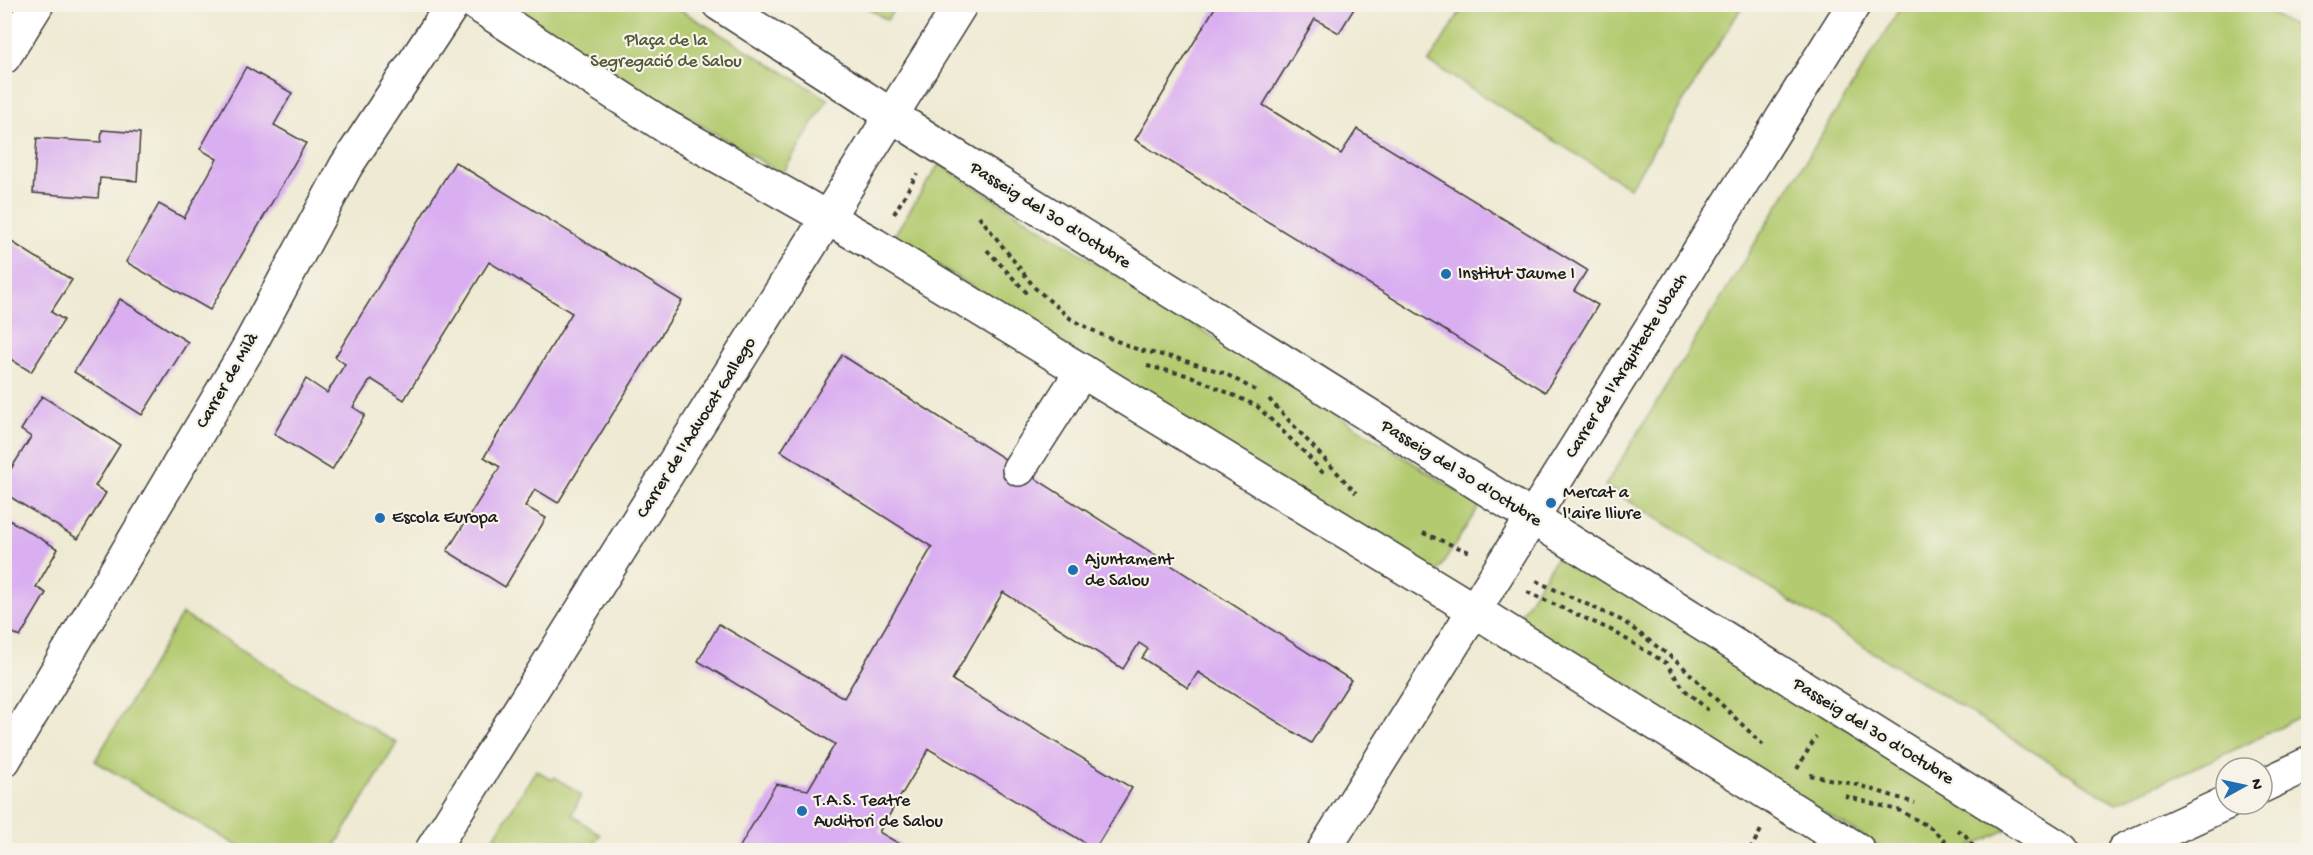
<svg xmlns="http://www.w3.org/2000/svg" width="2313" height="855" font-family="'Gochi Hand',sans-serif">
  <rect width="100%" height="100%" fill="#f7f3e8"/>
  <filter id="ink" filterUnits="userSpaceOnUse"><feTurbulence type="fractalNoise" baseFrequency=".0167" numOctaves="2"/><feDisplacementMap in="SourceGraphic" scale="12" xChannelSelector="R" yChannelSelector="G"/><feConvolveMatrix kernelMatrix="1 2 1 2 8 2 1 2 1" color-interpolation-filters="sRGB"/></filter>
  <filter id="wash" filterUnits="userSpaceOnUse"><feTurbulence type="fractalNoise" baseFrequency=".008" numOctaves="4" result="noise"/><feDisplacementMap in="SourceGraphic" scale="24" xChannelSelector="R" yChannelSelector="G"/><feGaussianBlur stdDeviation="1.35" result="paint"/><feColorMatrix in="noise" values="0 0 0 0 0 0 0 0 0 0 0 0 0 0 0 0 0 1.4 0 .05"/><feComposite in="paint" operator="in"/></filter>
  <g filter="url(#wash)">
    <rect width="100%" height="100%" fill="#efead3"/>
    <!-- green -->
    <g fill="#b3ca6f" stroke="#687346" stroke-width="1.5">
      <polygon points="1465,4 1743,4 1743,5 1630,188 1429,62"/>
      <polygon points="503,5 672,5 828,99 782,174"/>
      <polygon points="862,5 897,4 897,5 887,20"/>
      <polygon points="1902,5 2259,5 2308,36 2308,712 2247,744 2116,803 1605,486"/>
      <polygon points="939,164 1480,505 1434,578 893,237"/>
      <polygon points="1561,550 2008,829 1964,850 1885,850 1515,623"/>
      <polygon points="182,614 397,743 333,850 244,850 95,761"/>
      <polygon points="536,770 552,780 555,777 581,795 572,815 600,835 589,850 486,850"/>
    </g>
    <g id="blocks">
      <!-- building -->
      <g fill="#daaff1">
        <polygon points="1217,4 1357,4 1339,33 1315,19 1263,105 1341,154 1357,129 1587,270 1574,291 1598,305 1545,392 1135,140"/>
        <polygon points="246,67 292,93 274,125 306,143 210,310 126,262 159,204 184,218 217,159 200,149"/>
        <polygon points="102,130 140,133 137,181 100,178 98,198 33,193 37,138 101,142"/>
        <polygon points="455,162 682,301 558,503 535,489 525,506 546,518 505,587 447,551 500,467 484,457 572,313 489,262 404,400 371,379 353,407 365,415 332,470 274,434 306,379 327,393 345,364 335,357"/>
        <polygon points="4,237 72,280 51,312 64,320 31,372 4,355"/>
        <polygon points="120,299 188,342 142,415 74,372"/>
        <polygon points="842,355 1351,680 1311,743 1198,672 1188,688 1142,658 1148,649 1139,643 1123,669 1003,592 952,680 1132,788 1095,849 929,749 879,832 910,850 738,850 776,784 808,790 835,744 698,661 719,624 844,698 932,547 781,451"/>
        <polygon points="42,396 120,445 95,486 106,493 78,539 4,493 4,480 31,437 21,430"/>
        <polygon points="4,517 58,549 36,587 46,593 20,637 4,627"/>
      </g>
    </g>
  </g>
  <g filter="url(#ink)">
    <use href="#blocks" fill-opacity="0" stroke="#3c3b37" stroke-width="1.5"/>
    <g fill="none" stroke-linecap="round" stroke-linejoin="round">
      <defs>
        <g id="minor">
          <polyline points="476,4 665,126 875,245 1474,610 1858,850"/>
          <polyline points="719,4 936,144 2063,850"/>
          <polyline points="4,57 37,4"/>
          <polyline points="1019,469 1082,371"/>
          <polyline points="4,760 247,350 346,166 453,4"/>
          <polyline points="2262,786 2308,764"/>
          <polyline points="432,850 961,4"/>
          <polyline points="1324,850 1854,4"/>
          <polyline points="2124,850 2226,803"/>
        </g>
      </defs>
      <!-- minor casing -->
      <use href="#minor" stroke="#3c3b37" stroke-width="36"/>
      <!-- path -->
      <g stroke="#3c3b37" stroke-width="4" stroke-dasharray="4.5 4.5" stroke-linecap="butt">
        <polyline points="894,214 917,174"/>
        <polyline points="979,216 1035,288 1071,319 1102,335 1139,350 1176,358 1224,373 1255,390"/>
        <polyline points="987,250 1027,293"/>
        <polyline points="1147,366 1191,376 1257,406 1306,454 1323,473"/>
        <polyline points="1269,399 1356,493"/>
        <polyline points="1423,533 1469,552"/>
        <polyline points="1536,581 1623,621 1679,663 1763,745"/>
        <polyline points="1527,592 1611,630 1666,663 1685,690 1708,710"/>
        <polyline points="1797,769 1816,737"/>
        <polyline points="1810,775 1858,785 1915,803"/>
        <polyline points="1845,796 1901,811 1931,828 1955,850"/>
        <polyline points="1957,830 1966,836 1976,850"/>
        <polyline points="1750,850 1761,830"/>
      </g>
      <!-- minor -->
      <use href="#minor" stroke="#fff" stroke-width="33"/>
    </g>
  </g>
  <!-- markers -->
  <g fill="#1f6fb2" stroke="#f7f3e8" stroke-width="2">
    <circle cx="1446" cy="274" r="6"/>
    <circle cx="1551" cy="503" r="6"/>
    <circle cx="380" cy="518" r="6"/>
    <circle cx="1073" cy="570" r="6"/>
    <circle cx="802" cy="811" r="6"/>
  </g>
  <g text-anchor="middle" dominant-baseline="central" stroke-width="4.5" stroke-linejoin="round" paint-order="stroke">
    <!-- park labels -->
    <g font-size="18" fill="#515939" stroke="#f7f3e8">
      <text x="666" y="41">Plaça de la<tspan x="666" dy="21">Segregació de Salou</tspan></text>
    </g>
    <!-- street labels -->
    <g font-size="18" fill="#1c1c1c" stroke="#f7f3e8">
      <text transform="translate(1050 216) rotate(32)">Passeig del 30 d'Octubre</text>
      <text transform="translate(1627 366) rotate(-58)">Carrer de l'Arquitecte Ubach</text>
      <text transform="translate(228 381) rotate(-60)">Carrer de Milà</text>
      <text transform="translate(697 428) rotate(-58)">Carrer de l'Advocat Gallego</text>
      <text transform="translate(1461 474) rotate(32)">Passeig del 30 d'Octubre</text>
      <text transform="translate(1873 732) rotate(32)">Passeig del 30 d'Octubre</text>
    </g>
    <!-- poi labels -->
    <g font-size="18" fill="#1c1c1c" stroke="#f7f3e8" text-anchor="start">
      <text x="1458" y="274">Institut Jaume I</text>
      <text x="1563" y="493">Mercat a<tspan x="1563" dy="21">l'aire lliure</tspan></text>
      <text x="392" y="518">Escola Europa</text>
      <text x="1085" y="560">Ajuntament<tspan x="1085" dy="21">de Salou</tspan></text>
      <text x="814" y="801">T.A.S. Teatre<tspan x="814" dy="21">Auditori de Salou</tspan></text>
    </g>
  </g>
  <!-- margin -->
  <rect width="2313" height="855" fill="none" stroke="#f7f3e8" stroke-width="24"/>
  <!-- north arrow -->
  <g transform="translate(2244 786) rotate(82)"><circle r="28" fill="#f7f3e8" stroke="#9f9d96" stroke-width="1.5"/>
  <path d="M0-4.5L10 22L0 15L-10 22Z" fill="#1f6fb2"/>
  <text y="-9" font-size="16" font-weight="bold" text-anchor="middle" fill="#1c1c1c">N</text>
  </g>
</svg>
